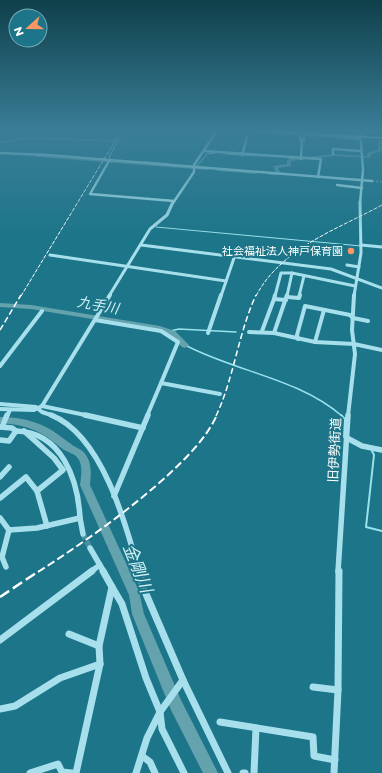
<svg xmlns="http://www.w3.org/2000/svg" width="382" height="773" font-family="Montserrat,'Noto Sans JP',sans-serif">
  <rect width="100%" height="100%" fill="#1c7589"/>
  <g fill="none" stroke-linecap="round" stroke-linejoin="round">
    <!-- stream-far2 -->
    <g stroke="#9ae1ee" stroke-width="1">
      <polyline points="225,154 263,156"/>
      <polyline points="289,158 294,159"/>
      <polyline points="111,159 109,157 118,141"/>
      <polyline points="145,162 169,164"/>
      <polyline points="197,166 207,154 215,153"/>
      <polyline points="156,227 361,246"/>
    </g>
    <!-- stream-far1 -->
    <g stroke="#9ae1ee" stroke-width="1.5">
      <polyline points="170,331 179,329 236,332"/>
      <path d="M185,345C236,372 298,378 342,416"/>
    </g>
    <!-- stream -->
    <g stroke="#9ae1ee" stroke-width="2">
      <polyline points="341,415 345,419 344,437"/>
      <polyline points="372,451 374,455 366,527 382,531"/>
    </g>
    <!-- river -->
    <g fill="#64a2ae" fill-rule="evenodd">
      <polygon points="120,131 124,131 120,141 118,142 30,139 0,143 0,141 30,137 116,140"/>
      <polygon points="380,140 382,141 382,151 372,154 369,158 335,156 291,161 291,166 278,168 281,175 270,175 268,174 276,173 273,166 287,164 287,160 289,159 335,154 366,156 369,152 378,150 378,141"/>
      <polygon points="35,155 207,168 209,169 207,170 37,157 35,157"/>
      <polygon points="216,169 256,172 258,173 256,174 218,171 216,170"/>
      <polygon points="0,303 31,305 160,326 175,331 189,345 185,348 182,347 169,335 159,330 31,309 0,307"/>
      <path d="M0,417C19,417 37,421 53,431C59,435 65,440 71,444C76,448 82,449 86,455C92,464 91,474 90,485L139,591L144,614L181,700L218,773H203L171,710L132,614L129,595L80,485C81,477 83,468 79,460C76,454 70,453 64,450C58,446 53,441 47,437C32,427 17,424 0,423Z"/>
    </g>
    <!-- minor-tunnel-far1 -->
    <polyline stroke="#4991a1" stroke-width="2.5" stroke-dasharray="2.5 1.5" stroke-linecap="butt" points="372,181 382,182"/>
    <!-- minor-tunnel -->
    <polyline stroke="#4991a1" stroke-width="5.5" stroke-dasharray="5.5 2.5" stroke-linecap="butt" points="83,534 90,548"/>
    <!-- minor-far4 -->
    <g stroke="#a7e0ec" stroke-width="2.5">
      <polyline points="251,131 300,134 300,141 302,141"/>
      <polyline points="307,131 314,131"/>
      <polyline points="360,131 377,132"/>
      <polyline points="360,131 363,170 360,203"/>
      <polyline points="302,141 304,141 304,134 361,139"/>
      <polyline points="204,151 321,159 318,177"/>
      <polyline points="0,153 47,155 372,181"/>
      <polyline points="333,154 333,149 361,151"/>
      <polyline points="242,155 249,131"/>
      <polyline points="301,159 302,139"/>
      <polyline points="109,161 90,194 174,201"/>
      <polyline points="337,185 362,188"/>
      <polyline points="173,203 194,172 194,165 214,135 220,131"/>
    </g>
    <!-- minor-far3 -->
    <g stroke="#a7e0ec" stroke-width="3">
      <polyline points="141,245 331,269 382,288"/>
      <polyline points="361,245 382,247"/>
      <polyline points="50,255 226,281"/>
      <polyline points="347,265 359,267"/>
      <polyline points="109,296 150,229 167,215 173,202"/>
      <polyline points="221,296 234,258"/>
      <polyline points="275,296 281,273 292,273"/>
      <polyline points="287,296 292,273 355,286"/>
      <polyline points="299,296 304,276"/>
      <polyline points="354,296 361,253 360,202"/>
    </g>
    <!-- minor-far2 -->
    <g stroke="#a7e0ec" stroke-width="4">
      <polyline points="287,297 299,298 300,295"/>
      <polyline points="274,299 275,295"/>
      <polyline points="95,320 161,331 178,342 161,383 220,394"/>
      <polyline points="262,331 274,299 286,300"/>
      <polyline points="249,332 274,333 315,342 354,344 382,350"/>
      <polyline points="208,333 221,295"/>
      <polyline points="274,333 287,295"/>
      <polyline points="298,339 297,335 305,306 350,315 353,318 368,321"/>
      <polyline points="315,342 324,310"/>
      <polyline points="0,366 42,311"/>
      <polyline points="0,404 36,407 42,412 54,416"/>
      <polyline points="42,406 90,416"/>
      <polyline points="0,409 34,410 42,406 110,295"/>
      <polyline points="7,416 10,410"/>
      <polyline points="147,416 161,383"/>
      <polyline points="348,416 355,354 352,330 354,295"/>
    </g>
    <!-- minor-far1 -->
    <g stroke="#a7e0ec" stroke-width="5.5">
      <path d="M51,415C102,435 126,524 139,572"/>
      <polyline points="85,415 143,428"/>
      <polyline points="0,427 12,428 16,431 9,441 0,440"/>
      <polyline points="2,427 7,415"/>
      <path d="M16,431C62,432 78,480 80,518"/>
      <polyline points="24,431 54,458 63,470 37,491 47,526"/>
      <polyline points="347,438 362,446 382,450"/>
      <polyline points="0,477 9,467"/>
      <polyline points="114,496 148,415"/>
      <polyline points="0,498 26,477 37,491"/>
      <polyline points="0,518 9,530 37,528 80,518 83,534"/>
      <polyline points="90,548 104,572"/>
      <polyline points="6,567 2,557 9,530"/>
      <polyline points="90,572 100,565"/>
      <polyline points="338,572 348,415"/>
    </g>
    <!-- minor -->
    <g stroke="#a7e0ec" stroke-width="7">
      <polyline points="139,571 143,587 183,680 228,773"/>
      <polyline points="112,587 122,604 146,678 160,712 162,729 184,773"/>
      <polyline points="69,634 99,646"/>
      <polyline points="0,640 92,571"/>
      <polyline points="313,687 338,690"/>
      <polyline points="0,709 15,706 60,678 100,664"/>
      <polyline points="220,722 313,737 314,756 335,760"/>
      <polyline points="142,756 150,762 155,773"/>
      <polyline points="30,773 58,764 62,772 72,773"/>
      <polyline points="76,773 100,664 99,646 112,587 103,571"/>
      <polyline points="136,773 147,738 160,712 183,680"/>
      <polyline points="243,773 245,773"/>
      <polyline points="254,773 256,728"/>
      <polyline points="334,773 338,690 339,571"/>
    </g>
    <!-- highway -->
    <polygon fill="#fff" fill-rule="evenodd" points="268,131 281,131 382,137 382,139 270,132"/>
    <!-- rail-far3 -->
    <g stroke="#fff" stroke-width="1" stroke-dasharray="4 1.5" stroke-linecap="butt">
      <polyline points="21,296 121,131"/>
      <path d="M256,296C281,248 338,229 382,205"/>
    </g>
    <!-- rail-far2 -->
    <g stroke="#fff" stroke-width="1.5" stroke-dasharray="6 3" stroke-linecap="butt">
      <polyline points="0,330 21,295"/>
      <path d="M216,416C234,378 238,334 256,295"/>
    </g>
    <!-- rail-far1 -->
    <path stroke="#fff" stroke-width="2" stroke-dasharray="8 3.5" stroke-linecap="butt" d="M38,572C83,543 127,512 167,476C187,457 205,440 217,415"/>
    <!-- rail -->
    <polyline stroke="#fff" stroke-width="2.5" stroke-dasharray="11 4.5" stroke-linecap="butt" points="0,597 39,571"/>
  </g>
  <!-- sky -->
  <linearGradient id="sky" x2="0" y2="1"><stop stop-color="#0f404b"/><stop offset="0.55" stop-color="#3a7e97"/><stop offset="1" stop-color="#3a7e97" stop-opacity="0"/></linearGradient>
  <rect width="382" height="239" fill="url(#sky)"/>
  <!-- markers -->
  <circle fill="#fc9765" stroke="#1c7589" stroke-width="1.5" cx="351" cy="251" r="4"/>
  <g text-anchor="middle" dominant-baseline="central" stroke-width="4" stroke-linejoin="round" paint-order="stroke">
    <!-- far-poi labels -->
    <g font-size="11" fill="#fff" stroke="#1c7589" text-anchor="end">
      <text x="343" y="251">社会福祉法人神戸保育園</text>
    </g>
    <!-- street labels -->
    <g font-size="13" fill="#fff" stroke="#1c7589">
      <text transform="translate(334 450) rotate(-87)">旧伊勢街道</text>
    </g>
    <!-- water labels -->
    <g font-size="14" font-style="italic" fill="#d5f3f8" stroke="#1c7589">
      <text transform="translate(98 305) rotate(10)">九手川</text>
    </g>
    <!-- near-water labels -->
    <g font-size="17" font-style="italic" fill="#d5f3f8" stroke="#1c7589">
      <text transform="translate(138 568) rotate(68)">金剛川</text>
    </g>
  </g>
  <!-- north arrow -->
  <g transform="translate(28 28) rotate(249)"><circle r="19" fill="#1c7589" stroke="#77acb8"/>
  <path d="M0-3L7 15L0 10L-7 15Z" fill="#fc9765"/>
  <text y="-6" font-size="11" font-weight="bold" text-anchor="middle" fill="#ffffff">N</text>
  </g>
</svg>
